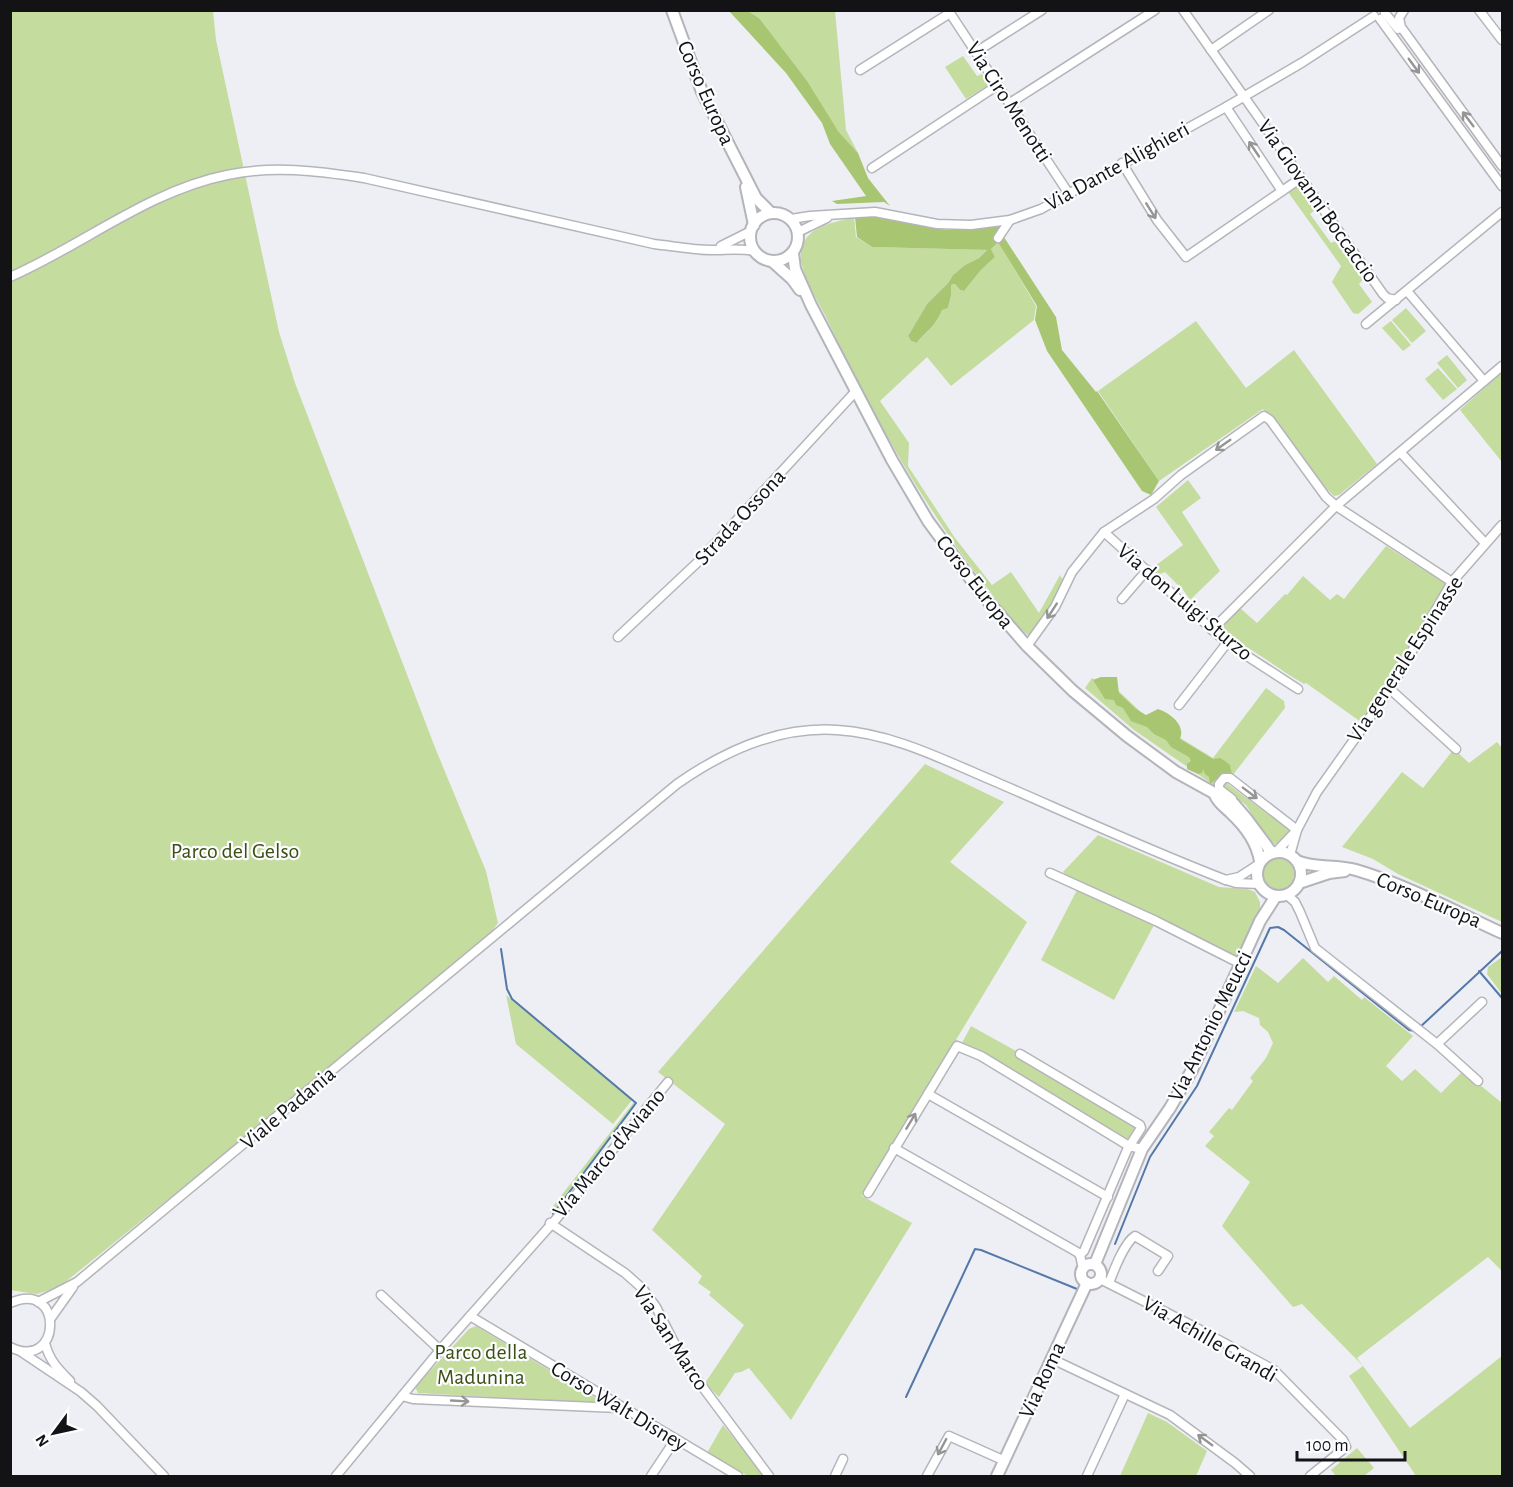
<svg xmlns="http://www.w3.org/2000/svg" width="1513" height="1487" font-family="'Alegreya Sans',sans-serif">
  <rect width="100%" height="100%" fill="#eeeff4"/>
  <!-- green -->
  <g fill="#c4dc9e">
    <polygon points="10,11 213,11 216,40 279,332 295,383 436,750 486,871 498,923 492,931 222,1156 59,1287 37,1294 10,1290"/>
    <polygon points="748,11 835,11 846,130 858,153 838,131 759,18"/>
    <polygon points="963,56 977,76 982,74 988,83 987,86 966,99 945,67"/>
    <polygon points="1297,186 1315,210 1310,214 1331,243 1335,241 1363,280 1359,284 1372,302 1358,314 1353,313 1332,282 1341,266 1288,192"/>
    <path d="M854,217L856,237L872,247L987,250L979,258L965,265L953,275L948,283L927,304L908,336L911,341L915,343C928,331 935,327 942,310L948,308L951,297V285L955,284L960,290L964,291L981,270L995,257L991,249L998,241L1036,306L1034,320L951,386L927,357L880,401L909,443L908,466L955,538L992,585L1011,572L1039,613L1060,575L1064,582L1055,603L1031,637C1017,629 1001,605 991,593C924,508 871,413 825,315C817,299 798,270 801,252C804,226 834,223 854,217Z"/>
    <polygon points="1406,308 1426,331 1412,343 1392,320"/>
    <polygon points="1196,321 1246,388 1294,350 1377,464 1339,495 1334,496 1318,480 1263,409 1159,481 1098,391"/>
    <polygon points="1391,321 1411,345 1403,351 1382,328"/>
    <polygon points="1447,355 1467,380 1458,388 1437,363"/>
    <polygon points="1438,368 1457,389 1443,400 1425,379"/>
    <polygon points="1502,372 1502,462 1460,410"/>
    <polygon points="1188,480 1201,498 1182,512 1220,571 1190,600 1184,591 1165,572 1160,574 1151,569 1183,545 1156,507"/>
    <path d="M1386,546L1446,584L1383,693L1361,722L1306,683L1304,684C1284,673 1266,658 1246,647C1237,641 1228,640 1221,631L1222,628L1240,608L1257,623L1285,594L1287,595L1303,576L1330,600L1337,594L1344,599Z"/>
    <polygon points="1092,678 1101,684 1107,680 1146,717 1213,758 1266,688 1284,701 1285,708 1232,776 1225,775 1218,777 1215,786 1134,730 1085,688"/>
    <polygon points="1497,742 1502,748 1502,922 1398,874 1373,859 1342,847 1402,772 1423,788 1454,749 1469,763"/>
    <polygon points="925,764 1004,802 950,862 1027,922 862,1196 912,1223 791,1420 749,1368 741,1372 735,1373 719,1397 705,1383 744,1325 709,1295 711,1292 698,1283 702,1276 652,1230 725,1124 658,1072"/>
    <polygon points="1225,782 1273,818 1291,830 1291,832 1279,844 1275,844 1265,835 1246,805 1223,788 1222,785"/>
    <polygon points="1098,835 1219,887 1247,889 1255,892 1260,902 1260,912 1238,959 1069,878 1063,872"/>
    <circle cx="1278" cy="874" r="16"/>
    <polygon points="1078,888 1154,925 1114,1000 1041,960"/>
    <polygon points="1502,957 1502,994 1487,974 1488,967"/>
    <polygon points="1303,958 1328,982 1334,976 1362,1000 1364,997 1413,1036 1386,1066 1402,1081 1415,1069 1441,1093 1463,1071 1502,1103 1502,1271 1488,1257 1357,1358 1410,1428 1502,1356 1502,1476 1416,1476 1349,1376 1363,1366 1302,1304 1293,1307 1222,1226 1250,1182 1205,1146 1214,1136 1209,1132 1229,1108 1232,1110 1253,1081 1250,1078 1266,1058 1273,1043 1268,1032 1260,1025 1259,1018 1243,1011 1234,1012 1256,966 1278,983"/>
    <polygon points="506,995 632,1100 613,1124 516,1044"/>
    <polygon points="971,1026 1016,1051 1015,1054 1136,1127 1128,1139 962,1043"/>
    <polygon points="634,1102 635,1105 631,1112 555,1210 550,1213 550,1210"/>
    <polygon points="476,1326 604,1403 418,1393 415,1387 469,1329"/>
    <polygon points="1148,1413 1167,1422 1207,1451 1196,1476 1120,1476"/>
    <polygon points="723,1425 760,1470 763,1476 748,1476 707,1453"/>
    <polygon points="1357,1448 1374,1468 1364,1476 1336,1476 1331,1470"/>
  </g>
  <!-- forest -->
  <g fill="#a8c672">
    <polygon points="729,11 748,11 759,18 807,81 838,131 858,153 868,178 890,206 884,202 837,204 832,201 866,196 830,144 822,123 786,73"/>
    <path d="M875,216L946,230L999,226L1000,231L1056,317L1062,350L1096,392L1097,391L1159,481L1151,495L1142,491L1047,351L1035,320L1037,306L998,242L991,249L995,257L981,270L964,291L960,290L955,284L951,285V296L948,308L942,310C935,327 928,330 916,343L911,341L908,336L927,304L948,283L953,275L965,265L979,258L987,250L872,247L857,237L855,217Z"/>
    <path d="M1101,677H1117L1119,693L1136,709L1146,715L1158,709C1170,713 1186,725 1180,739L1213,759L1220,758L1225,761L1230,765L1232,775L1219,777L1210,784L1209,777L1205,774L1203,769L1202,773L1198,774L1187,769V764L1191,761L1189,757L1171,747L1166,740L1154,734L1147,727L1131,721L1123,708L1116,705L1114,700L1105,699L1093,680Z"/>
  </g>
  <g fill="none" stroke-linecap="round" stroke-linejoin="round">
    <!-- stream -->
    <g stroke="#5478a8" stroke-width="2">
      <polyline points="501,949 507,989 512,999 636,1103 553,1214"/>
      <polyline points="1479,971 1502,998"/>
      <polyline points="1419,1028 1502,951"/>
      <polyline points="1115,1244 1150,1157 1197,1086 1270,928 1278,927 1284,930 1409,1030 1415,1031"/>
      <polyline points="906,1397 975,1249 981,1250 1077,1289"/>
    </g>
    <defs>
      <g id="minor">
        <polyline points="948,10 1069,194"/>
        <polyline points="1183,10 1383,294 1387,298 1396,300"/>
        <polyline points="1404,10 1399,18 1401,27 1502,166"/>
        <polyline points="1479,10 1502,40"/>
        <polyline points="1385,13 1398,29"/>
        <polyline points="1380,19 1502,186"/>
        <polyline points="1211,50 1269,10"/>
        <polyline points="976,52 1042,10"/>
        <polyline points="860,70 950,13"/>
        <polyline points="1010,103 1155,10"/>
        <polyline points="1226,107 1282,191"/>
        <polyline points="1122,163 1157,220 1186,257 1301,178"/>
        <polyline points="872,168 998,85"/>
        <polyline points="791,219 810,216 875,212 937,224 971,225 1010,220 1041,209 1226,107 1303,62 1374,16"/>
        <polyline points="798,232 827,218"/>
        <polyline points="998,238 1010,220"/>
        <polyline points="721,246 751,231"/>
        <path d="M10,277C83,245 148,191 227,175C273,165 318,171 364,178L654,244C673,246 692,250 712,250C727,250 739,248 755,251"/>
        <polyline points="1407,291 1484,381"/>
        <polyline points="1366,324 1502,212"/>
        <polyline points="1401,453 1485,543"/>
        <polyline points="1104,532 1227,643 1298,689"/>
        <polyline points="1122,599 1147,570"/>
        <polyline points="1212,630 1336,506 1502,366"/>
        <polyline points="618,637 700,560 856,391"/>
        <polyline points="1027,646 1055,607 1072,572 1104,532 1154,499 1181,475 1264,416 1270,420 1326,497 1336,506 1452,582"/>
        <polyline points="1390,689 1456,749"/>
        <polyline points="1179,705 1227,643"/>
        <polyline points="1232,799 1219,789 1219,784 1224,778 1230,778 1297,830"/>
        <polyline points="1276,852 1295,832"/>
        <polyline points="1290,855 1297,830 1317,792 1390,689 1452,582 1502,525"/>
        <polyline points="1050,873 1156,921 1241,964"/>
        <polyline points="1226,880 1239,877 1259,864"/>
        <polyline points="1287,895 1295,902 1300,912 1315,948 1437,1044 1478,1081"/>
        <polyline points="1437,1044 1482,1002"/>
        <polyline points="1020,1054 1140,1125 1141,1128 1127,1150 1084,1251 1080,1255"/>
        <polyline points="928,1094 1108,1197"/>
        <polyline points="894,1148 1077,1252 1080,1255 1083,1269"/>
        <polyline points="868,1193 957,1046 981,1056 1129,1146 1142,1149"/>
        <polyline points="550,1223 625,1273 643,1289 656,1307 684,1362 769,1476"/>
        <polyline points="1100,1279 1193,1326 1274,1370 1343,1440 1346,1447 1310,1476"/>
        <path d="M1109,1283C1114,1270 1124,1243 1135,1236L1168,1256L1158,1271"/>
        <polyline points="381,1295 440,1350"/>
        <path d="M38,1302L77,1282L677,784C724,751 778,726 837,730C892,733 946,761 996,782C1072,815 1148,850 1226,880L1236,883L1259,884"/>
        <path d="M10,1303C65,1278 62,1373 10,1347"/>
        <polyline points="470,1316 738,1476"/>
        <polyline points="51,1318 73,1287"/>
        <path d="M45,1343C49,1360 58,1369 70,1381"/>
        <polyline points="20,1351 81,1392 97,1406 164,1476"/>
        <polyline points="1052,1359 1170,1415 1235,1463 1250,1476"/>
        <polyline points="402,1396 413,1399 619,1408"/>
        <polyline points="336,1476 440,1350 557,1218 668,1082"/>
        <polyline points="651,1476 675,1440"/>
        <polyline points="835,1476 843,1459"/>
        <polyline points="927,1476 949,1436 1005,1461"/>
        <polyline points="1087,1476 1125,1394"/>
      </g>
      <g id="major">
        <polyline points="672,10 702,92 756,198 771,213"/>
        <polyline points="746,187 754,225"/>
        <circle cx="774" cy="237" r="24"/>
        <polyline points="793,253 795,269 811,305 892,460 928,521 981,593 1027,646 1073,691 1127,736 1176,772 1234,804 1246,818 1272,853"/>
        <polyline points="773,262 792,279 800,290"/>
        <path d="M1215,795C1218,803 1225,807 1231,813C1245,826 1257,843 1260,861"/>
        <circle cx="1279" cy="874" r="22"/>
        <path d="M1297,861C1316,869 1335,864 1356,870C1407,885 1454,911 1502,933"/>
        <polyline points="1299,883 1329,873 1345,871"/>
        <circle cx="1091" cy="1274" r="10"/>
        <polyline points="1095,1264 1142,1149 1170,1108 1192,1070 1260,921 1276,896"/>
        <polyline points="997,1476 1087,1283"/>
      </g>
    </defs>
    <!-- minor casing -->
    <use href="#minor" stroke="#b4b5ba" stroke-width="11"/>
    <!-- major casing -->
    <use href="#major" stroke="#b4b5ba" stroke-width="14"/>
    <!-- minor -->
    <use href="#minor" stroke="#fff" stroke-width="8"/>
    <!-- major -->
    <use href="#major" stroke="#fff" stroke-width="10"/>
  </g>
  <!-- one-way arrows -->
  <defs><path id="oneway-shaft" d="M-6 0H5M1.5-3L5.5 0L1.5 3" fill="none" stroke-width="1.6" stroke-linecap="round" stroke-linejoin="round" transform="scale(1.5)"/></defs>
  <g stroke="#959596">
    <use href="#oneway-shaft" transform="translate(1414 66) rotate(54)"/>
    <use href="#oneway-shaft" transform="translate(1468 119) rotate(-127)"/>
    <use href="#oneway-shaft" transform="translate(1254 149) rotate(-124)"/>
    <use href="#oneway-shaft" transform="translate(1151 211) rotate(58)"/>
    <use href="#oneway-shaft" transform="translate(1223 445) rotate(145)"/>
    <use href="#oneway-shaft" transform="translate(1052 611) rotate(123)"/>
    <use href="#oneway-shaft" transform="translate(1250 793) rotate(37)"/>
    <use href="#oneway-shaft" transform="translate(911 1121) rotate(-59)"/>
    <use href="#oneway-shaft" transform="translate(460 1401) rotate(3)"/>
    <use href="#oneway-shaft" transform="translate(1205 1440) rotate(-144)"/>
    <use href="#oneway-shaft" transform="translate(942 1447) rotate(118)"/>
  </g>
  <g text-anchor="middle" dominant-baseline="central" stroke-width="4.5" stroke-linejoin="round" paint-order="stroke">
    <!-- street labels -->
    <g font-size="22" fill="#131315" stroke="#fcfdff">
      <text transform="translate(706 93) rotate(66)">Corso Europa</text>
      <text transform="translate(1009 102) rotate(57)">Via Ciro Menotti</text>
      <text transform="translate(1117 166) rotate(-29)">Via Dante Alighieri</text>
      <text transform="translate(1318 201) rotate(55)">Via Giovanni Boccaccio</text>
      <text transform="translate(740 517) rotate(-47)">Strada Ossona</text>
      <text transform="translate(975 582) rotate(52)">Corso Europa</text>
      <text transform="translate(1185 602) rotate(40)">Via don Luigi Sturzo</text>
      <text transform="translate(1405 659) rotate(-57)">Via generale Espinasse</text>
      <text transform="translate(1429 900) rotate(23)">Corso Europa</text>
      <text transform="translate(1210 1026) rotate(-64)">Via Antonio Meucci</text>
      <text transform="translate(288 1108) rotate(-40)">Viale Padania</text>
      <text transform="translate(609 1153) rotate(-50)">Via Marco d'Aviano</text>
      <text transform="translate(671 1338) rotate(57)">Via San Marco</text>
      <text transform="translate(1210 1339) rotate(30)">Via Achille Grandi</text>
      <text transform="translate(1042 1380) rotate(-65)">Via Roma</text>
      <text transform="translate(619 1406) rotate(31)">Corso Walt Disney</text>
    </g>
    <!-- park labels -->
    <g font-size="22" fill="#3c4e12" stroke="#fcfdff">
      <text x="235" y="851">Parco del Gelso</text>
      <text x="481" y="1352">Parco della<tspan x="481" dy="25">Madunina</tspan></text>
    </g>
  </g>
  <!-- border -->
  <rect width="1513" height="1487" fill="none" stroke="#131315" stroke-width="24"/>
  <!-- north arrow -->
  <g transform="translate(54 1433) rotate(237)" stroke="#fcfdff" stroke-width="4.5" paint-order="stroke">
  <path d="M0-4.5L10 22L0 15L-10 22Z" fill="#131315"/>
  <text y="-9" font-size="16" font-weight="bold" text-anchor="middle" fill="#131315">N</text>
  </g>
  <!-- scale -->
  <path d="M1297 1451v9h108v-9" fill="none" stroke="#131315" stroke-width="3"/>
  <text x="1306" y="1451" font-size="18" fill="#131315" stroke="#fcfdff" stroke-width="4.5" paint-order="stroke">100 m</text>
</svg>
